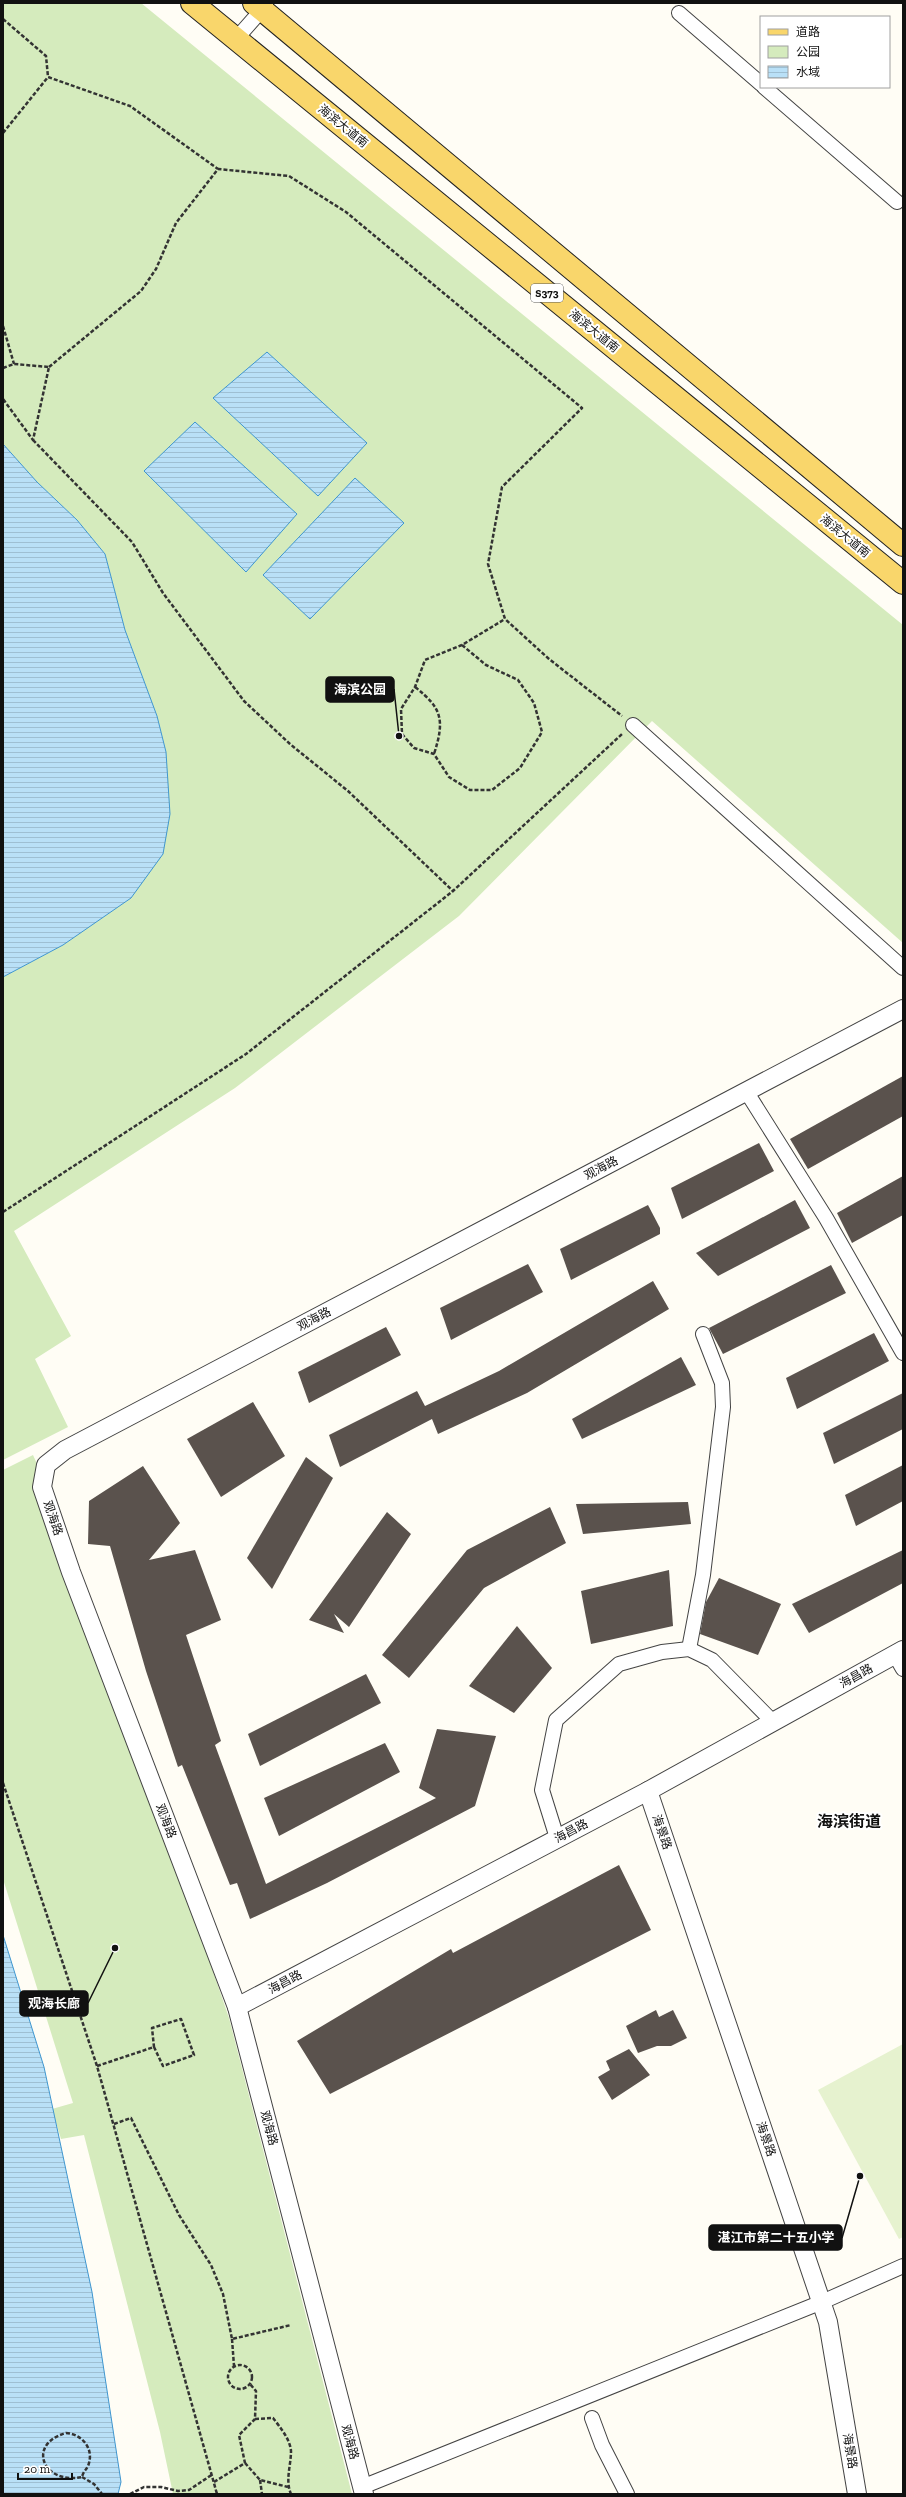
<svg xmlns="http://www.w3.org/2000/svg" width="906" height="2497" font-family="'Zilla Slab','Noto Sans SC',serif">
  <defs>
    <pattern id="water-rules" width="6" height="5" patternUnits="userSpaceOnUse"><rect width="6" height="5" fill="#b9e0f7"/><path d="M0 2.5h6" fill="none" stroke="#9ebfd3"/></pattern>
  </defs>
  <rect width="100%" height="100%" fill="#fffdf5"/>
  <!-- park -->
  <g fill="#d5ebbd">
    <polygon points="3,3 141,3 903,625 903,943 652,721 459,916 235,1088 14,1231 71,1336 35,1359 68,1427 3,1460 3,977 63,945 131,898 166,752 157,716 125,630 105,554 77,520 37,482 3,444"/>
    <polygon points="33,1455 49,1490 229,2018 352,2494 173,2494 160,2432 84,2135 61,2139 52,2109 73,2103 3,1879 3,1470"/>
  </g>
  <!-- pitch -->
  <polygon fill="#e6f2cf" points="903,2044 903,2237 899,2239 818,2090"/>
  <!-- water -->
  <g fill="url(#water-rules)" stroke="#3f96cf">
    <polygon points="267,352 367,443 318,496 213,398"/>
    <polygon points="195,422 297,514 246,572 144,471"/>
    <polygon points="3,444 37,482 77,520 105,554 125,630 157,716 166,752 170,814 163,854 131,898 63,945 3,977"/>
    <polygon points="355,478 404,523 310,619 263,575"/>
    <polygon points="3,1935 44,2067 92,2292 121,2482 118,2494 3,2494"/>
  </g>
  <!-- building -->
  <g fill="#5a524d">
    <polygon points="903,1076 903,1116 808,1169 790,1139"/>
    <polygon points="759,1143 774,1171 682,1219 671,1188"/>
    <polygon points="903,1176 903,1215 852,1243 837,1213"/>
    <polygon points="795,1200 810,1228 718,1276 696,1253"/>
    <polygon points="648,1205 660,1228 660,1234 571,1280 560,1249"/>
    <polygon points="528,1264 543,1292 451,1340 440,1308"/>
    <polygon points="831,1265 846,1293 723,1354 709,1328"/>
    <polygon points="653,1281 669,1309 527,1393 438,1434 432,1419 340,1467 329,1435 417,1391 425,1406 499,1371"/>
    <polygon points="386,1327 401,1355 309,1403 298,1372"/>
    <polygon points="874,1333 889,1361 797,1409 786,1378"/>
    <polygon points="681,1357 696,1385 582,1439 572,1419"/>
    <polygon points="903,1393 903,1429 834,1464 823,1433"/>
    <polygon points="253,1402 285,1456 221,1497 187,1439"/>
    <polygon points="306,1457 333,1478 272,1589 247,1558"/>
    <polygon points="903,1465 903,1501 856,1526 845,1495"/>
    <polygon points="143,1466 180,1523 149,1560 195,1550 221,1620 186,1635 221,1741 215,1745 266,1884 436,1798 419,1788 437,1729 496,1736 475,1806 327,1883 250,1919 237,1883 230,1885 182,1765 178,1767 146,1671 110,1546 88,1544 89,1501"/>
    <polygon points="688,1502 691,1524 583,1534 576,1504"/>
    <polygon points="550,1507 566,1543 484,1588 409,1678 382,1655 467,1550"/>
    <polygon points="387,1512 411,1534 349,1627 334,1614 344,1633 309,1620"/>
    <polygon points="903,1550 903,1583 809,1633 792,1604"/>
    <polygon points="669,1570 673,1626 591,1644 581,1591"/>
    <polygon points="719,1578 781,1604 758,1655 700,1634 706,1602"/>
    <polygon points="517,1626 552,1668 514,1713 469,1686"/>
    <polygon points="366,1674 381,1703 260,1766 248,1734"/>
    <polygon points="385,1743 400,1772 279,1836 264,1798"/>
    <polygon points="619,1865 651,1930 330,2094 297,2041 451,1949 453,1953"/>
    <polygon points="656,2010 659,2017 673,2010 687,2038 671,2046 657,2046 638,2053 626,2026"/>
    <polygon points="629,2049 650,2075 612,2100 598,2077 610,2070 606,2061"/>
  </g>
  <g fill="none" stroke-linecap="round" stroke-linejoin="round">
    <defs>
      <g id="minor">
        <polyline points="679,13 761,84"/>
        <polyline points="236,39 266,5"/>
        <polyline points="764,87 897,202"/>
        <polyline points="633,725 903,968"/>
        <polyline points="746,1091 826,1218 903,1353"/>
        <polyline points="689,1649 703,1575 723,1407 722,1383 703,1334"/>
        <polyline points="895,1655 903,1669"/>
        <polyline points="557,1838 542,1790 556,1720 619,1664 662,1652 689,1649 712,1660 773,1722"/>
        <polyline points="592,2418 602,2445 627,2494"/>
        <polyline points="362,2487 822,2302 903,2266"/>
      </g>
      <g id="tertiary">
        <polyline points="648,1791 828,2322 857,2494"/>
        <polyline points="237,2007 648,1791 903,1650"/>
        <polyline points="364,2494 237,2007 71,1572 42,1487 46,1465 65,1450 903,1009"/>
      </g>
      <g id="primary">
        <polyline points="192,3 903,583"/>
        <polyline points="254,3 903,545"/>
      </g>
    </defs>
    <!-- minor casing -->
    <use href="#minor" stroke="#444" stroke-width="16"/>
    <!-- tertiary casing -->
    <use href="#tertiary" stroke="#444" stroke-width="20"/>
    <!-- primary casing -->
    <use href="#primary" stroke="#222" stroke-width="24"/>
    <!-- path -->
    <g stroke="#333" stroke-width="2.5" stroke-dasharray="4 2" stroke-linecap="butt">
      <polyline points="3,19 46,56 48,77"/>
      <polyline points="3,133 48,77 130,106 218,169"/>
      <polyline points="3,326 14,364"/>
      <polyline points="49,367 141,291 156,269 176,223 218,169 289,176 346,212 582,408 502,487 488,564 505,619 549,659 622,716"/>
      <polyline points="3,368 14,364 49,367 33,440 3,399"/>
      <polyline points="33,440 132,542 163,593 244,701 290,744 348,791 453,891 622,734"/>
      <polyline points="462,645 486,665 518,680 534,703 542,732 520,768 492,790 470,790 449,777 434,754 414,748 402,734 401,709 415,687 425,660 462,645 505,619"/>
      <path d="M415,687C442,708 445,720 434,754"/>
      <polyline points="3,1212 246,1054 453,891"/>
      <polyline points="3,1783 97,2066 217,2494"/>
      <polyline points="97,2066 154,2047 163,2066 194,2055 181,2019 152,2028 154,2047"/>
      <polyline points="114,2124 131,2118 179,2215 211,2265 223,2294 232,2339 291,2325"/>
      <polyline points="232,2339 234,2366"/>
      <circle cx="240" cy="2377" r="12"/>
      <path d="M255,2419L273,2418C280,2427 290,2439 291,2451C291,2466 285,2480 291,2494"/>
      <path d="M66,2433C82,2434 95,2449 88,2466C86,2470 83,2472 82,2477C43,2485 26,2444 66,2433Z"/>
      <polyline points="245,2463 260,2480 288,2487"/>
      <polyline points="82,2477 94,2484 102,2494"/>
      <polyline points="260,2480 262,2494"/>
      <polyline points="214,2482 245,2463 239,2435 255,2419 256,2391 250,2384"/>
      <polyline points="130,2494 144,2487 161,2487 178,2491 189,2490 213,2474"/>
    </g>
    <!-- minor -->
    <use href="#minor" stroke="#fff" stroke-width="14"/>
    <!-- tertiary -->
    <use href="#tertiary" stroke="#fff" stroke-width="18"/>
    <!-- primary -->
    <use href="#primary" stroke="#f9d66b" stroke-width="22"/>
  </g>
  <g text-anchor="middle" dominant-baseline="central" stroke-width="4" stroke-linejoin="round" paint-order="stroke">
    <!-- shield labels -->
    <rect fill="#fff" stroke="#585858" stroke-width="1" x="531" y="284" width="32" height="18" rx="3"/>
    <g font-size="11" font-weight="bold" fill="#111">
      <text x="547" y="293">S373</text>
    </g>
    <!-- street labels -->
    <g font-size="12" fill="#111" stroke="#fff">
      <text transform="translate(343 126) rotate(39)">海滨大道南</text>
      <text transform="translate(594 331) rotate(39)">海滨大道南</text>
      <text transform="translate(845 536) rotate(39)">海滨大道南</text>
      <text transform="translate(601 1168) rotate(-28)">观海路</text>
      <text transform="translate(314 1319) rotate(-28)">观海路</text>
      <text transform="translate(53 1518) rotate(71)">观海路</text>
      <text transform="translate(856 1676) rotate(-29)">海昌路</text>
      <text transform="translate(166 1821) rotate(69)">观海路</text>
      <text transform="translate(571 1831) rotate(-28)">海昌路</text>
      <text transform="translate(662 1832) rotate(71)">海景路</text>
      <text transform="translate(285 1982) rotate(-28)">海昌路</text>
      <text transform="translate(269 2128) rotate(75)">观海路</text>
      <text transform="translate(766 2139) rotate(71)">海景路</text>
      <text transform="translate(350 2442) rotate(75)">观海路</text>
      <text transform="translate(850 2451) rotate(80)">海景路</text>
    </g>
    <!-- district labels -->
    <g font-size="16" font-weight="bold" fill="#111" stroke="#fff">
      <text x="849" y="1821">海滨街道</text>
    </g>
  </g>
  <!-- callouts -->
  <path fill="none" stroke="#111" stroke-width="1.5" d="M399 736L394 689M115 1948L88 2003M860 2176L842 2238"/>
  <g fill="#111" stroke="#fff" stroke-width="1.5">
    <circle cx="399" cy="736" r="4"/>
    <circle cx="115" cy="1948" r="4"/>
    <circle cx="860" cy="2176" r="4"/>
  </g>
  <g fill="#111" stroke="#111" stroke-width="1.5">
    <rect x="326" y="677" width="68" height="25" rx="4"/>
    <rect x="20" y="1991" width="68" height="25" rx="4"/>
    <rect x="709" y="2225" width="133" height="25" rx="4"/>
  </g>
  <g font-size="13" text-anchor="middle" font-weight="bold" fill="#fff">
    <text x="360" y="694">海滨公园</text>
    <text x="54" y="2008">观海长廊</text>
    <text x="776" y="2242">湛江市第二十五小学</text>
  </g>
  <!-- border -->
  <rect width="906" height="2497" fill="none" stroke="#111111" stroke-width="8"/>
  <!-- legend -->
  <rect x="760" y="16" width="130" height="72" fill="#ffffff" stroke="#a0a0a0"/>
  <rect x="768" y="29" width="20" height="6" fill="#f9d66b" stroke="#a0a0a0"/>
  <text x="796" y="36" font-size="12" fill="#111111">道路</text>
  <rect x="768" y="46" width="20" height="12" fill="#d5ebbd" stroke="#a0a0a0"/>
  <text x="796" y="56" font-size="12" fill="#111111">公园</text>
  <rect x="768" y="66" width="20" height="12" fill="url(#water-rules)" stroke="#a0a0a0"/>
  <text x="796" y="76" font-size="12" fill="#111111">水域</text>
  <!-- scale -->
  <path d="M18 2473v6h54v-6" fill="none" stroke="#111111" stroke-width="2"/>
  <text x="24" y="2473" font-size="12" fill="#111111" stroke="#ffffff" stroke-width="3" paint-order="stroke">20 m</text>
</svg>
